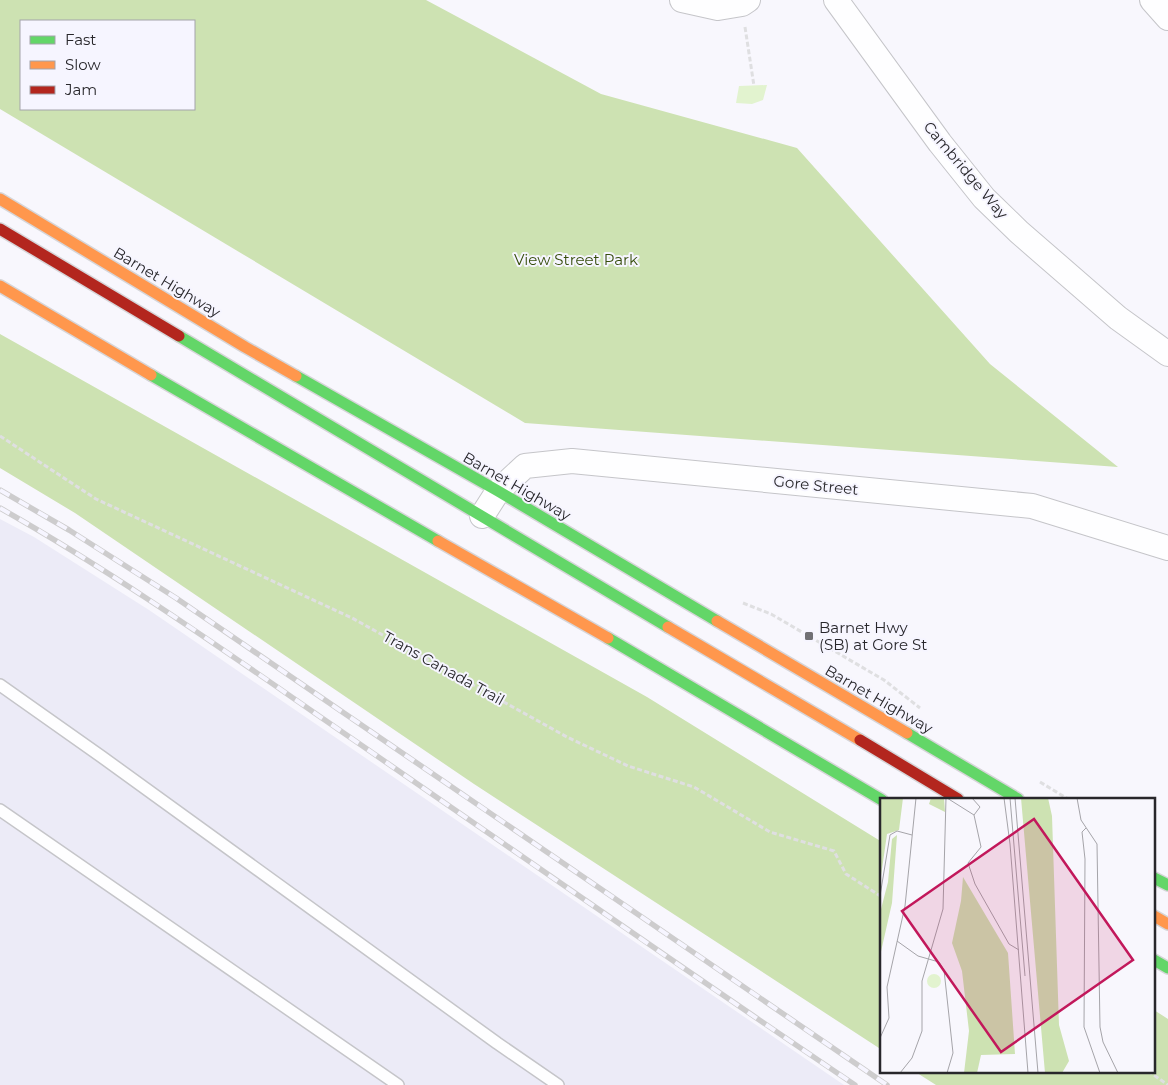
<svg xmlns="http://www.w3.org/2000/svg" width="1168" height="1085" font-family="Montserrat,sans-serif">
  <rect width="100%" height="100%" fill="#f8f7fd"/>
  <!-- built -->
  <polygon fill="#ecebf7" points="0,519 34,537 149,610 844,1085 0,1085"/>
  <!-- green -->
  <polygon fill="#e2f3cf" points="767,85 763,100 752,104 736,103 739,86"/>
  <!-- forest -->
  <g fill="#cde2b2" fill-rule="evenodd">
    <path d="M0,0H426L601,94L797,148L990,364L1118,467L525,423L0,109ZM21,21H194V109H21Z"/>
    <polygon points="0,334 647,697 882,842 882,1050 474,784 75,513 0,468"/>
    <polygon points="1154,1010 1168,1019 1168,1085 936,1085 914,1071 1154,1071"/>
  </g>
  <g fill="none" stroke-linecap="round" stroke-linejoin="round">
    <defs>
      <g id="lane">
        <polyline points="0,685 102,757 497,1043 558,1085"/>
        <polyline points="0,810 398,1085"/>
      </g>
      <g id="street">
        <polyline points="682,0 718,8 742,4 748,0"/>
        <polyline points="836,0 940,143 984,198 1019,232 1118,318 1168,354"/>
        <polyline points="1152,0 1168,18"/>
        <polyline points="482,516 498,491 525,466 572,461 1032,506 1168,548"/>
      </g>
      <g id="fast">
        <polyline points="179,336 668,627"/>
        <polyline points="151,375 438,541"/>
        <polyline points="296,376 498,491 717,621"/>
        <polyline points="608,638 882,800"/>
        <polyline points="907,733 1018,799"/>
        <polyline points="1154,878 1168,885"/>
        <polyline points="1154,960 1168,968"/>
      </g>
      <g id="slow">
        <polyline points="0,199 245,347 296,376"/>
        <polyline points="0,286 151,375"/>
        <polyline points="438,541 608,638"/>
        <polyline points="717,621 907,733"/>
        <polyline points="668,627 860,740"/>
        <polyline points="1154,916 1168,924"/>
      </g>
      <g id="jam">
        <polyline points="0,229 179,336"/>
        <polyline points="860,740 958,799"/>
      </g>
    </defs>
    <!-- lane casing -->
    <use href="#lane" stroke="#c5c5c9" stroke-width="14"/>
    <!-- street casing -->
    <use href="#street" stroke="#c5c5c9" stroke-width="26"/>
    <!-- fast casing -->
    <use href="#fast" stroke="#d6d5d8" stroke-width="14"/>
    <!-- slow casing -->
    <use href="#slow" stroke="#d6d5d8" stroke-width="14"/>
    <!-- jam casing -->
    <use href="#jam" stroke="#d6d5d8" stroke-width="14"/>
    <!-- path -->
    <g stroke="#dfdfe1" stroke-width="3" stroke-dasharray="5 2.5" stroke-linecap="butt">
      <polyline points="745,27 754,86"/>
      <polyline points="0,436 96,499 352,618 567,737 628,766 694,787 770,832 834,851 846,874 882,897"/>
      <polyline points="743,603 771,614 884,680 920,708"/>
      <polyline points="1040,782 1068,799"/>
      <polyline points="1148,1071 1168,1085"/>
    </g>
    <!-- lane -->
    <use href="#lane" stroke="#fefeff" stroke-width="11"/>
    <!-- street -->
    <use href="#street" stroke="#fefeff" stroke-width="24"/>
    <!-- fast -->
    <use href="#fast" stroke="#63d668" stroke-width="11"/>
    <!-- slow -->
    <use href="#slow" stroke="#ff974d" stroke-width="11"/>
    <!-- jam -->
    <use href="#jam" stroke="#b3261e" stroke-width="11"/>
    <defs>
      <g id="rail">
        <polyline points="0,490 69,530 176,598 887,1085"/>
        <path d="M0,508C122,577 236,659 351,738C519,854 686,971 855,1085"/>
      </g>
    </defs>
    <!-- rail casing -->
    <use href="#rail" stroke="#cdcccd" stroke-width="5.5"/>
    <!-- rail -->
    <use href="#rail" stroke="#f6f5ff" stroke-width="4" stroke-dasharray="11" stroke-linecap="butt"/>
  </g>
  <!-- markers -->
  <rect fill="#717074" stroke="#f6f5ff" stroke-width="2" x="804" y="631" width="10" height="10" rx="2.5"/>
  <g text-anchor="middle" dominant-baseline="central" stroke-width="4" stroke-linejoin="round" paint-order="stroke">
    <!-- street labels -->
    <g font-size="15" fill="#28272b" stroke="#f6f5ff">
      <text transform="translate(966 170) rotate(50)">Cambridge Way</text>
      <text transform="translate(167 282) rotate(31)">Barnet Highway</text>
      <text transform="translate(816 485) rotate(6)">Gore Street</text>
      <text transform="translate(517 486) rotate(30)">Barnet Highway</text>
      <text transform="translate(444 668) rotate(29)">Trans Canada Trail</text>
      <text transform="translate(879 699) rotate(30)">Barnet Highway</text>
    </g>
    <!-- park labels -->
    <g font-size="15" fill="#364d0b" stroke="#f6f5ff">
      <text x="576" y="259">View Street Park</text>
    </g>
    <!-- poi labels -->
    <g font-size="15" fill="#28272b" stroke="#f6f5ff" text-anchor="start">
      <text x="819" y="627">Barnet Hwy<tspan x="819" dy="17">(SB) at Gore St</tspan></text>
    </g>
  </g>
  <!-- overview -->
  <g transform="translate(880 798)">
    <rect width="275" height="275" fill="#f8f7fd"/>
    <path d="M47 183a7 7 0 1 1 14 0a7 7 0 1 1-14 0Z" fill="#e2f3cf"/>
    <path d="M0,0H23L19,32L7,36L0,85ZM51,0H64L65,14L49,6ZM141,0H168L172,18L179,227L189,263L182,275H165ZM17,37L12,105L0,158V115L8,84L12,41ZM83,79L128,155L135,256L101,257L97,275H84L89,233L82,173L72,145L81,103Z" fill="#cde2b2"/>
    <path fill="none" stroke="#a5a4a9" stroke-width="1" d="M67,0L94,17L101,49L88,65L95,86L129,146L139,152M92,0L100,9L94,17M124,0L130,46L148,275M130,0L145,178M135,0L158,275M197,0L201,22L217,46L220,229L223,244L238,275M206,30L202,34L205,61L204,229L220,275M0,98L10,37L17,33L32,37M17,143L38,158L59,164L64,172L73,255L67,275M0,240L9,220L7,189L25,108L36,0M20,275L32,260L42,233V183L63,111L66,0"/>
    <path fill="#c2185b" fill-opacity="0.15" stroke="#c2185b" stroke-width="2.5" d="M154,21L253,162L121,254L22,113Z"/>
    <rect width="275" height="275" fill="none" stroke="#28272b" stroke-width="2.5"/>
  </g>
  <!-- legend -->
  <rect x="20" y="20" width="175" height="90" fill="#f6f5ff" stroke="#a4a3aa"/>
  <rect x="30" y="36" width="25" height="8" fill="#63d668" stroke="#a4a3aa"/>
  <text x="65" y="45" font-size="15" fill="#28272b">Fast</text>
  <rect x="30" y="61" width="25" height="8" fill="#ff974d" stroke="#a4a3aa"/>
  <text x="65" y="70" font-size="15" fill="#28272b">Slow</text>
  <rect x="30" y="86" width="25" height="8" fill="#b3261e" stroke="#a4a3aa"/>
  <text x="65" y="95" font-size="15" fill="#28272b">Jam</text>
</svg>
